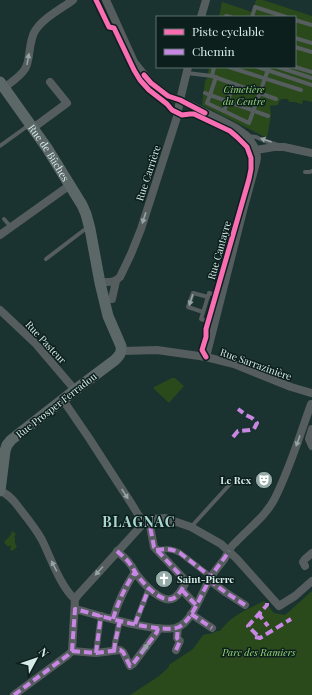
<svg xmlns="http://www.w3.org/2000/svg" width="312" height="695" font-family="'Playfair Display',serif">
  <rect width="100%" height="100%" fill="#1a3230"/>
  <!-- green -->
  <g fill="#2a4a1b">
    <polygon points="256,0 263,0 312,16 312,102 303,100 302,104 297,103 297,102 289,102 288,99 281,99 280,101 279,101 278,105 270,106 271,115 267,138 202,105 205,81 207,79 209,67 295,67 295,17 219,17 222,2 252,12"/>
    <polygon points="172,378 175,378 184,386 169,403 154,389 154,387"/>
    <polygon points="12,531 16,534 14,537 15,538 15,543 17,547 12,551 10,549 11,547 10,545 8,547 4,542 10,536"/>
    <path d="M312,591V695H130L159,676L169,667V665L193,649L203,635L207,634H210L217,631H220C230,616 248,609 264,601L274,613L285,615Z"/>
  </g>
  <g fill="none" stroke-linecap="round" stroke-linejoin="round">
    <!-- service -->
    <g stroke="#555d5e" stroke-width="4">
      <polyline points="226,17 226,16 231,17"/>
      <polyline points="252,17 255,7 286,17"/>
      <polyline points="295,20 312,25"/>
      <polyline points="295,38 312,43"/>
      <polyline points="295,47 312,52"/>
      <polyline points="229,67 301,90"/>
      <polyline points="258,67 312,85"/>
      <polyline points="278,67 312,78"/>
      <polyline points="295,67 312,72"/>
      <polyline points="187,73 212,76 214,67"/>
      <polyline points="212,76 276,99"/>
      <polyline points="216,77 210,95 268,116"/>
      <polyline points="205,93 210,95 207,103 249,123 269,67"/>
      <polyline points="224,111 234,84"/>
      <polyline points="248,136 256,137 265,141 278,145"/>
      <polyline points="0,146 29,125"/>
      <polyline points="305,172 310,172 312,171"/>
      <polyline points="4,219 11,227"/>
      <polyline points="46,259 84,230 88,229"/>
      <polyline points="203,312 188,307 193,293 208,297"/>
      <polyline points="214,323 201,319 209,293 221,297"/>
      <polyline points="191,527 231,483"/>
    </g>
    <!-- pedestrian -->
    <g stroke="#555d5e" stroke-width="6">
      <path d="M156,550C166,549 170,548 180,553L211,577"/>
      <polyline points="135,624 149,588"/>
      <polyline points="114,651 115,643 120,620"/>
      <polyline points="96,653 101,615"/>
    </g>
    <!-- minor -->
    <g stroke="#555d5e" stroke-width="8">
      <polyline points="106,0 134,62 142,72 151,83 168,96 180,100 219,119 236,128 247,136 252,143 256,150 257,158 256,163 244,207 206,357"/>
      <polyline points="201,17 206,0"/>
      <path d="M4,88C11,82 20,77 25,69C31,60 28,42 35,31C43,18 61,9 73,0"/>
      <polyline points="33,128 67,103 50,82"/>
      <polyline points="256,150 274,147 284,147 312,153"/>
      <polyline points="0,235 70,185"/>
      <path d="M100,283C108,281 113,284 120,277L131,254L141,229L177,117L180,100L188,67"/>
      <polyline points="112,299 116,281"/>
      <polyline points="0,310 35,343 75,390"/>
      <polyline points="122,351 157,350 206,357 234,364 291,387 311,393"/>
      <path d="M63,400L89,438L131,503L139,516L150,526L154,547L184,579L185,584C182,589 179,595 174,598C162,605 143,583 137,575C134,571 133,567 130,564C127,559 121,555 117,551"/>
      <polyline points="312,429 309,439 312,446"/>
      <path d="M0,491C9,494 15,502 20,509C28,519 36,529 42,540C50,556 61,588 75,599"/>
      <polyline points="305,566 303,562 305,559 312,553"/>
      <polyline points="209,580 225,592 245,605"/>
      <polyline points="182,590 196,605"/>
      <path d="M75,609C95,614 161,635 178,627C193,621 202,591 211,577C215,570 221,564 225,558C228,552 230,547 235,543C249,528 266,516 275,498C290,468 300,435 311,404"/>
      <polyline points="191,614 212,628"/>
      <path d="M113,619C118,602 125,587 135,572"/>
      <polyline points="176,650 180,641 177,638 178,627"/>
      <polyline points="72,651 75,599 78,595 141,526 145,522 153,519 165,518 191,527 221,544 237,559 279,606 295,596 312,581"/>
      <polyline points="72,651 96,653 120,650 123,652 130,666 133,664 157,632 158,628"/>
      <polyline points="14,695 68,655 72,651"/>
    </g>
    <!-- secondary -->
    <path stroke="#5c6768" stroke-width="11" id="s1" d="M0,82L47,148L82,205L86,214L90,229L100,283L108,316L121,346C122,353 119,356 115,360L79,387L11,440L7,445L5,451L0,491"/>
    <!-- quiet -->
    <g stroke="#c787e3" stroke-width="4" stroke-dasharray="8 4" stroke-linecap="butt">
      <polyline points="233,437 238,431 250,430 254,429 257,423 252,418 246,415 238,409"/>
      <path d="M156,550C166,549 170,548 180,553L211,577"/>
      <path d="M117,551C121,555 127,559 130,564C133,567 134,571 137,575C143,583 162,605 174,598C179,595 182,589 185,584L184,579L154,547L150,526L145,522"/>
      <polyline points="209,580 225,592 245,605"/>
      <polyline points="182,590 196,605"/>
      <polyline points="260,612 260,616 268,626"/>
      <polyline points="191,614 212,628"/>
      <path d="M113,619C118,602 125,587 135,572"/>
      <polyline points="135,624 149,588"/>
      <polyline points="257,635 248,626 267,605 267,603"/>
      <polyline points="255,637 260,638 291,619"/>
      <polyline points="176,650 180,641 177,638 178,627"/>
      <path d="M72,651L75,609C94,614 163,635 179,627C193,619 202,592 210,579C215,569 223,561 229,551"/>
      <polyline points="72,651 96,653 120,650 123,652 130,666 133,664 157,632 158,628"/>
      <polyline points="114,651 115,643 120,620"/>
      <polyline points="96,653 101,615"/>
      <polyline points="14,695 68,655 72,651"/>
    </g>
    <defs>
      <g id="cycleway">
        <polyline points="96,0 109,27 114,28 134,70 140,80 149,90 167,104 172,110 182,115 190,114 194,114 230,131 237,137 247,147 251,158 251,169 249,179 206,329 206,337 202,350 206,357"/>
        <polyline points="144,75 151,83 168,96 180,100 205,113"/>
      </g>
    </defs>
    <!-- cycleway casing -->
    <use href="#cycleway" stroke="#0d1f1d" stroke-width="8"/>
    <!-- cycleway -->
    <use href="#cycleway" stroke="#f96db3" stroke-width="5"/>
  </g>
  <!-- one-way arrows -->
  <defs><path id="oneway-solid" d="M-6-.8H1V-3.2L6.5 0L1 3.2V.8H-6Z"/></defs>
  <g fill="#95a4a4">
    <use href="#oneway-solid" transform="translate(28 59) rotate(-80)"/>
    <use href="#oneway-solid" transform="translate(266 140) rotate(-161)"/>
    <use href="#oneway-solid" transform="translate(144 218) rotate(108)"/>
    <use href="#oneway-solid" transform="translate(191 300) rotate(108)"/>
    <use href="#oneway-solid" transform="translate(298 441) rotate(110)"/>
    <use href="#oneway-solid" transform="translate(125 494) rotate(57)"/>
    <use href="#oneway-solid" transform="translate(54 566) rotate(-118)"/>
    <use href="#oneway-solid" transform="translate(99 571) rotate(132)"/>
    <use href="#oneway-solid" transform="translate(145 648) rotate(-53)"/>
  </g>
  <!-- icons -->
  <defs>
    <symbol id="theatre-disc" viewBox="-11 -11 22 22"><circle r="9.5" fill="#94aba8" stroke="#0d1f1d"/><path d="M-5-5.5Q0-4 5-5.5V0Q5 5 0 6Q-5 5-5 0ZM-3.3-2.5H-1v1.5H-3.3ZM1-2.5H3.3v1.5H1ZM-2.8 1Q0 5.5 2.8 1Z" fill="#fff"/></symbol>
    <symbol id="church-disc" viewBox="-11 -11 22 22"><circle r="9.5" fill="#94aba8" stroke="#0d1f1d"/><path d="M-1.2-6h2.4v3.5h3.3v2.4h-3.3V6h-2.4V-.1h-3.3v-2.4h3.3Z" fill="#fff"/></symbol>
  </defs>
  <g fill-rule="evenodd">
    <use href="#theatre-disc" x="254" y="470" width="20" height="20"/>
    <use href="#church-disc" x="154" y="569" width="20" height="20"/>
  </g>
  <g text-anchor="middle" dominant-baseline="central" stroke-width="3" stroke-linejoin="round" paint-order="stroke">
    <!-- park labels -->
    <g font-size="10" font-style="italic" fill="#99d877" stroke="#0d1f1d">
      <text x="244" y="89">Cimetière<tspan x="244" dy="12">du Centre</tspan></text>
      <text x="259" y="652">Parc des Ramiers</text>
    </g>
    <!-- street labels -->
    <g font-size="10" fill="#d5ece9" stroke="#0d1f1d">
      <text stroke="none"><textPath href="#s1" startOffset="86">Rue de Bûches</textPath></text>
      <text transform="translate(148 173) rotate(-72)">Rue Carrière</text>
      <text transform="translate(219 250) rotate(-74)">Rue Cantayre</text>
      <text transform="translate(46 342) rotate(47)">Rue Pasteur</text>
      <text transform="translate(256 364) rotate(20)">Rue Sarrazinière</text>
      <text transform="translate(56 405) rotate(-38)">Rue Prosper Ferradou</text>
    </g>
    <!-- poi labels -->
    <g font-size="10" font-weight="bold" fill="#d5ece9" stroke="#0d1f1d" text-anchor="end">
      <text x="251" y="480">Le Rex</text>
      <text x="177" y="579" text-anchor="start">Saint-Pierre</text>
    </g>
    <!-- district labels -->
    <g font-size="14" font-weight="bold" letter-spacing="1" fill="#a8d6d0" stroke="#0d1f1d">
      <text x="139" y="521">BLAGNAC</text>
    </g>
  </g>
  <!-- legend -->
  <rect x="156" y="16" width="140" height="52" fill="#0d1f1d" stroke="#5d716f"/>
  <rect x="164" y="29" width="20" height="6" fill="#f96db3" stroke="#5d716f"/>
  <text x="192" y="36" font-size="12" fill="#d5ece9">Piste cyclable</text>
  <rect x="164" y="49" width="20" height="6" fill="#c787e3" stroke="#5d716f"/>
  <text x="192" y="56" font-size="12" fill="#d5ece9">Chemin</text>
  <!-- north arrow -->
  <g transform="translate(36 659) rotate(50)" stroke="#0d1f1d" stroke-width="3" paint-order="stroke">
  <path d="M0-3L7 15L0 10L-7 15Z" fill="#d5ece9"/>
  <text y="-6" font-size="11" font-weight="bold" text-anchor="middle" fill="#d5ece9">N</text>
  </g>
</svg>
